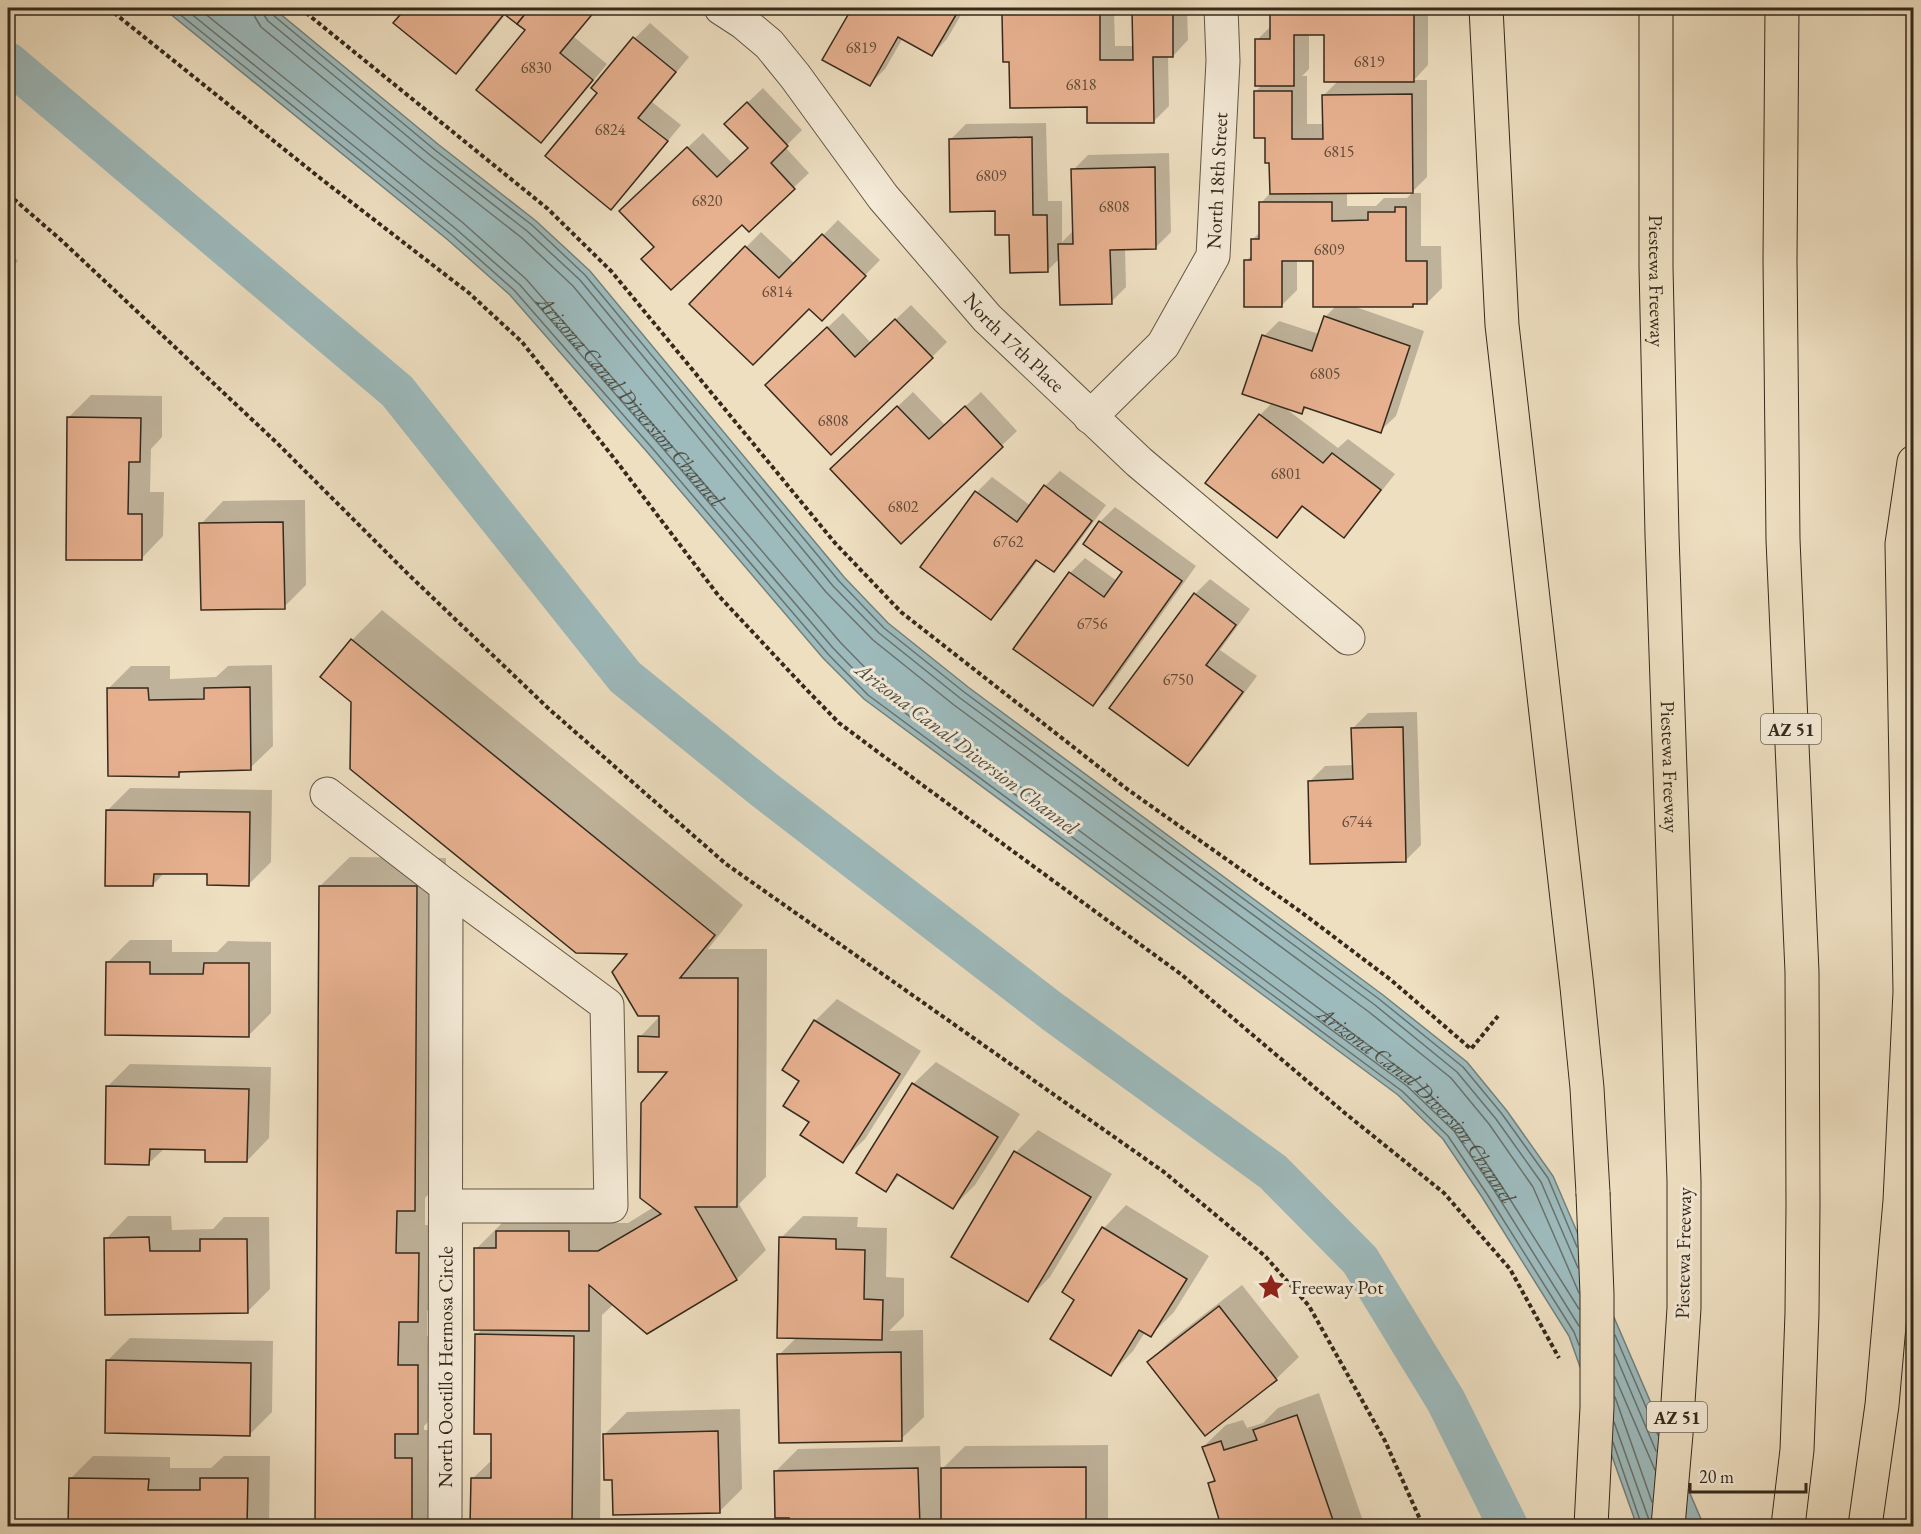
<svg xmlns="http://www.w3.org/2000/svg" width="1921" height="1534" font-family="'EB Garamond',serif">
  <rect width="100%" height="100%" fill="#eedfc1"/>
  <filter id="stains"><feTurbulence type="fractalNoise" baseFrequency=".00333" numOctaves="4"/><feColorMatrix values="0 0 0 0 .2 0 0 0 0 .09 0 0 0 0 .02 0 0 0 .5 -.17"/></filter>
  <radialGradient id="worn" r=".72"><stop offset=".6" stop-color="#630" stop-opacity="0"/><stop offset="1" stop-color="#630" stop-opacity=".3"/></radialGradient>
  <!-- water -->
  <polygon fill="#9dbabc" stroke="#73807c" stroke-width="1.5" points="163,8 273,8 439,145 536,221 590,271 844,577 888,623 968,687 1383,995 1467,1062 1507,1111 1553,1176 1704,1526 1637,1526 1569,1336 1482,1197 1443,1139 1398,1095 864,699 823,658 648,453 510,295 448,240"/>
  <!-- shadow -->
  <g fill="#0003" fill-rule="evenodd">
    <polygon points="407,8 598,8 574,37 607,64 556,126 541,141 527,30 506,14 471,57 456,72 395,22"/>
    <polygon points="854,8 965,8 947,39 932,55 903,38 885,69 870,84 824,59"/>
    <polygon points="1011,8 1114,8 1115,46 1134,46 1134,11 1137,8 1187,8 1188,40 1173,56 1168,56 1169,106 1154,121 1089,105 1011,61 1004,15"/>
    <path d="M1272,8H1428V65L1414,80H1427V177L1412,192H1347V206H1376L1384,198H1407L1412,193H1421V246H1441L1442,288L1427,303H1415L1412,306H1353L1424,331L1396,416L1380,431L1307,407L1302,413L1285,408L1338,448L1348,439L1395,474L1358,521L1343,536L1304,506L1277,536L1260,415L1272,403L1264,336L1279,321L1319,334L1325,317L1336,306L1315,259H1297V290L1282,305L1246,261L1253,254V239L1261,231V203L1271,192V161L1255,92L1263,84L1257,40L1272,25ZM1309,33H1325L1339,80L1324,95V124H1307V76H1302L1309,69Z"/>
    <polygon points="650,23 689,57 652,102 681,125 625,193 610,208 599,93 593,88 635,38"/>
    <polygon points="763,88 802,130 785,147 809,173 749,230 742,222 655,247 636,196 703,133 733,164 749,148 741,109"/>
    <polygon points="1046,123 1048,201 1062,201 1062,242 1074,230 1073,170 1088,155 1169,153 1171,232 1156,247 1125,248 1126,287 1111,302 1060,258 1047,271 1011,234 951,139 966,124"/>
    <polygon points="838,220 880,260 822,319 809,307 691,303 761,232 795,264"/>
    <polygon points="8,250 18,261 8,271"/>
    <polygon points="911,305 947,342 932,357 782,370 843,313 871,343"/>
    <polygon points="913,392 945,425 981,392 1017,431 901,542 847,454"/>
    <polygon points="91,395 162,396 162,437 151,449 150,492 164,492 163,536 141,559 68,418"/>
    <polygon points="1060,471 1106,505 1069,555 1054,570 1039,559 1006,603 991,618 922,566 977,492 992,477 1031,506 1045,486"/>
    <polygon points="305,500 306,585 284,607 201,524 223,501"/>
    <polygon points="1115,507 1196,566 1108,689 1093,704 1015,649 1070,573 1085,558 1117,581 1124,571 1100,522"/>
    <polygon points="1210,579 1250,609 1220,650 1257,676 1203,749 1188,764 1195,594"/>
    <polygon points="382,610 743,905 708,949 767,949 766,1177 739,1204 766,1250 737,1279 647,1332 614,1304 602,1315 600,1526 472,1526 472,1479 493,1459 493,1433 477,1335 482,1329 476,1249 505,1220 598,1202 598,1223 628,1223 654,1207 670,1071 640,1037 660,1016 630,952 352,702 322,677 352,640"/>
    <polygon points="272,665 273,746 250,768 183,771 179,775 108,689 131,666 170,666 170,679 216,677 228,666"/>
    <polygon points="1417,712 1421,845 1406,860 1310,781 1325,766 1354,765 1353,728 1368,713"/>
    <polygon points="130,788 272,790 271,862 249,884 208,873 165,872 153,885 107,811"/>
    <polygon points="350,857 446,858 443,1180 425,1198 425,1225 448,1225 447,1291 427,1311 427,1336 447,1336 447,1403 424,1426 424,1430 441,1430 440,1526 316,1526 320,886"/>
    <polygon points="130,940 172,940 172,952 217,952 228,941 271,942 271,1013 248,1036 108,962"/>
    <polygon points="837,999 921,1051 865,1139 842,1161 811,1122 801,1080 815,1021"/>
    <polygon points="936,1062 1020,1114 975,1185 953,1207 900,1175 886,1190 913,1084"/>
    <polygon points="130,1064 271,1067 269,1138 247,1161 207,1149 165,1148 148,1164 108,1086"/>
    <polygon points="1038,1130 1112,1174 1050,1277 1027,1300 1016,1152"/>
    <polygon points="1126,1205 1209,1256 1174,1312 1151,1335 1145,1332 1133,1351 1111,1374 1076,1299 1064,1292 1104,1228"/>
    <polygon points="128,1216 171,1216 172,1230 213,1229 224,1217 269,1217 270,1289 247,1312 106,1239"/>
    <polygon points="803,1216 858,1217 857,1227 887,1228 886,1277 904,1278 904,1316 889,1331 923,1330 924,1417 901,1439 779,1355 797,1337 781,1238"/>
    <polygon points="1242,1285 1299,1357 1276,1379 1205,1434 1149,1362 1171,1340"/>
    <polygon points="130,1338 273,1341 272,1412 250,1434 107,1361"/>
    <polygon points="1319,1393 1364,1524 1361,1526 1241,1526 1240,1524 1223,1526 1210,1483 1215,1478 1203,1447 1226,1425 1243,1420 1247,1428 1263,1423 1278,1408"/>
    <polygon points="740,1409 742,1489 719,1512 614,1479 605,1434 627,1412"/>
    <polygon points="1108,1445 1108,1526 791,1526 791,1516 775,1472 798,1449 940,1446 941,1470 965,1446"/>
    <polygon points="93,1456 170,1457 170,1468 211,1468 224,1456 270,1456 269,1526 69,1526 71,1478"/>
  </g>
  <g fill="none" stroke-linecap="round" stroke-linejoin="round">
    <!-- shore -->
    <g stroke="#69726c" stroke-width="1.5">
      <polyline points="172,8 452,235 514,290 653,449 828,654 868,695 1402,1091 1448,1136 1487,1194 1574,1332 1579,1345"/>
      <polyline points="184,8 456,229 520,285 659,444 833,648 873,689 1407,1086 1454,1131 1494,1190 1579,1326"/>
      <path id="s1" d="M198,8L462,222L526,279L665,438L840,642L879,682L1414,1079L1461,1126L1501,1185L1579,1309"/>
      <polyline points="253,8 255,17 261,27 425,162 522,238 573,286 826,592 873,640 954,705 1369,1012 1451,1078 1489,1124 1533,1187 1579,1293"/>
      <polyline points="262,8 264,15 268,21 430,155 527,231 580,280 833,586 879,633 960,698 1375,1005 1457,1072 1496,1119 1541,1182 1578,1268"/>
      <polyline points="270,8 273,15 435,150 532,225 585,275 839,581 884,628 964,692 1379,999 1463,1067 1502,1114 1548,1178 1577,1247"/>
      <polyline points="1615,1335 1658,1435"/>
      <polyline points="1615,1354 1656,1451"/>
      <polyline points="1615,1377 1655,1470"/>
      <polyline points="1615,1397 1652,1502"/>
      <polyline points="1614,1422 1649,1520 1650,1526"/>
      <polyline points="1613,1442 1642,1526"/>
    </g>
    <!-- canal -->
    <polyline stroke="#9dbabc" stroke-width="40" points="8,62 397,391 625,677 762,788 1053,1012 1273,1172 1360,1260 1446,1401 1508,1526"/>
  </g>
  <!-- building -->
  <g fill="#e7b190" stroke="#352a1c" stroke-width="1.5">
    <polygon points="406,8 530,8 517,24 504,14 456,74 393,23"/>
    <polygon points="530,8 590,8 595,11 560,53 593,80 541,143 476,90 525,30 517,24"/>
    <polygon points="852,8 960,8 932,56 898,37 870,86 822,60"/>
    <polygon points="1272,8 1414,8 1414,82 1324,82 1324,35 1294,35 1294,86 1255,86 1255,39 1270,39 1270,14 1272,14"/>
    <polygon points="1132,10 1173,10 1173,57 1153,57 1154,123 1087,123 1087,107 1010,108 1009,62 1003,62 1002,14 1100,14 1100,60 1133,60"/>
    <polygon points="633,37 676,72 638,118 668,141 611,210 545,156 597,93 591,88"/>
    <polygon points="1254,91 1292,91 1292,139 1323,139 1322,95 1412,94 1413,193 1270,194 1269,163 1265,163 1265,138 1254,138"/>
    <polygon points="747,102 788,146 771,163 795,189 749,232 742,225 671,290 641,259 654,247 619,211 687,147 717,177 748,148 724,124"/>
    <polygon points="1032,137 1033,215 1047,215 1048,272 1010,273 1009,235 995,235 995,211 950,212 949,139"/>
    <polygon points="1155,167 1156,249 1110,250 1112,304 1060,305 1058,244 1073,244 1071,169"/>
    <polygon points="1259,202 1332,202 1332,221 1368,220 1368,212 1395,212 1395,207 1406,207 1406,261 1427,261 1427,304 1413,304 1413,307 1313,307 1313,261 1282,261 1282,307 1244,307 1244,260 1251,260 1251,239 1259,239"/>
    <polygon points="822,234 866,276 822,321 809,309 753,365 689,304 745,246 779,278"/>
    <polygon points="1324,316 1410,346 1381,433 1304,407 1302,414 1242,394 1262,335 1312,351"/>
    <polygon points="895,319 933,358 831,455 765,385 827,327 855,357"/>
    <polygon points="897,406 929,439 965,406 1003,447 901,544 830,469"/>
    <polygon points="1259,414 1323,463 1332,453 1381,490 1344,538 1302,506 1277,538 1205,483"/>
    <polygon points="67,417 141,418 140,462 129,462 128,514 142,514 142,560 66,560"/>
    <polygon points="1044,485 1092,521 1054,572 1036,560 991,620 920,567 975,491 1017,522"/>
    <polygon points="1099,521 1182,581 1093,706 1013,649 1069,572 1104,597 1122,572 1083,544"/>
    <polygon points="283,522 285,609 201,610 199,523"/>
    <polygon points="1194,593 1236,625 1206,665 1243,692 1188,766 1109,708"/>
    <polygon points="351,639 715,935 680,978 738,978 737,1207 695,1207 737,1280 647,1334 589,1285 589,1331 474,1330 474,1248 496,1248 496,1231 569,1231 569,1251 598,1251 661,1214 640,1198 641,1103 667,1072 638,1072 638,1036 659,1037 659,1016 638,1016 612,972 627,954 576,953 350,769 351,702 320,677"/>
    <polygon points="250,687 251,770 179,772 179,777 108,776 107,688 148,688 149,700 204,699 204,688"/>
    <polygon points="1403,727 1406,862 1310,864 1308,781 1353,779 1351,728"/>
    <polygon points="106,810 250,812 249,886 207,885 207,874 154,874 153,886 105,886"/>
    <polygon points="319,886 417,886 415,1211 397,1211 396,1253 419,1253 418,1322 399,1322 398,1365 418,1365 418,1434 395,1434 395,1458 412,1458 412,1526 315,1526"/>
    <polygon points="106,962 150,962 150,974 203,974 204,963 249,963 249,1037 105,1035"/>
    <polygon points="814,1020 900,1074 843,1163 800,1135 809,1122 783,1106 799,1081 782,1070"/>
    <polygon points="912,1083 998,1137 953,1209 897,1174 886,1192 856,1173"/>
    <polygon points="106,1086 249,1089 247,1162 205,1162 205,1150 150,1149 149,1165 105,1164"/>
    <polygon points="1014,1151 1091,1197 1028,1302 951,1257"/>
    <polygon points="1102,1227 1187,1279 1151,1337 1139,1330 1111,1376 1050,1339 1074,1300 1062,1292"/>
    <polygon points="149,1237 150,1251 200,1251 200,1239 247,1239 248,1313 105,1315 104,1238"/>
    <polygon points="779,1237 836,1239 836,1249 865,1250 864,1299 883,1300 882,1340 777,1338"/>
    <polygon points="1219,1306 1277,1380 1205,1436 1147,1362"/>
    <polygon points="475,1334 574,1336 572,1526 470,1526 471,1478 491,1478 491,1434 474,1434"/>
    <polygon points="901,1352 902,1441 779,1443 777,1354"/>
    <polygon points="106,1360 251,1363 250,1436 105,1433"/>
    <polygon points="1297,1415 1335,1526 1221,1526 1208,1483 1215,1481 1202,1447 1221,1441 1224,1450 1257,1440 1253,1430"/>
    <polygon points="718,1431 720,1513 613,1515 612,1480 604,1480 603,1434"/>
    <polygon points="1086,1467 1086,1526 941,1526 941,1468"/>
    <polygon points="918,1468 920,1526 789,1526 789,1518 775,1518 774,1471"/>
    <polygon points="69,1478 149,1479 148,1490 200,1490 200,1478 248,1478 247,1526 68,1526"/>
  </g>
  <g fill="none" stroke-linecap="round" stroke-linejoin="round">
    <defs>
      <g id="minor">
        <path id="s2" d="M721,8L744,23L769,44L795,76L883,197L987,318L1139,462L1348,638"/>
        <path id="s3" d="M1090,417L1163,345L1213,256L1223,61L1221,8"/>
        <polyline points="327,794 446,886 607,1005 611,1206 446,1206"/>
        <path id="s4" d="M445,1526L446,886"/>
      </g>
      <g id="motorway">
        <polyline points="1486,8 1502,325 1577,987 1587,1088 1593,1193"/>
        <path id="s5" d="M1656,8V267L1662,535L1684,1181V1308L1676,1434L1668,1526"/>
        <polyline points="1782,8 1780,260 1783,540 1802,972 1803,1205 1802,1313 1797,1450 1788,1526"/>
        <polyline points="1865,1526 1882,1405 1900,1201 1910,992 1902,544 1914,462"/>
      </g>
    </defs>
    <!-- minor casing -->
    <use href="#minor" stroke="#635745" stroke-width="35"/>
    <!-- motorway casing -->
    <use href="#motorway" stroke="#352a1c" stroke-width="35"/>
    <!-- path -->
    <g stroke="#352a1c" stroke-width="4" stroke-dasharray="4.5 3" stroke-linecap="butt">
      <polyline points="108,8 320,178 469,293 522,342 617,462 718,595 804,687 839,723 917,781 1182,975 1346,1114 1444,1193 1510,1269 1559,1358"/>
      <polyline points="300,8 548,209 612,272 835,543 901,612 1127,789 1301,912 1391,980 1471,1049 1498,1016"/>
      <polyline points="8,194 61,240 277,443 409,575 549,709 726,864 1164,1172 1265,1256 1309,1306 1385,1441 1423,1526"/>
    </g>
    <!-- minor -->
    <use href="#minor" stroke="#f4ead7" stroke-width="33"/>
    <!-- motorway -->
    <use href="#motorway" stroke="#eedfc1" stroke-width="33"/>
    <defs>
      <polyline id="motorway-bridge" points="1591,1526 1597,1407 1597,1294 1593,1193"/>
    </defs>
    <!-- motorway-bridge casing -->
    <use href="#motorway-bridge" stroke="#352a1c" stroke-width="35" stroke-linecap="butt"/>
    <!-- motorway-bridge -->
    <use href="#motorway-bridge" stroke="#eedfc1" stroke-width="33"/>
  </g>
  <!-- icons -->
  <defs>
    <symbol id="sight-bare" viewBox="-9 -9 18 18"><path d="M0-6L1.8-2.2L6-1.7L2.9 1.2L3.7 5.4L0 3.3L-3.7 5.4L-2.9 1.2L-6-1.7L-1.8-2.2Z" fill="#8f2418" stroke="#f4ead7" stroke-width="2.5" paint-order="stroke"/></symbol>
  </defs>
  <g fill-rule="evenodd">
    <use href="#sight-bare" x="1252" y="1268" width="38" height="38"/>
  </g>
  <g text-anchor="middle" dominant-baseline="central" stroke-width="6" stroke-linejoin="round" paint-order="stroke">
    <!-- number labels -->
    <g font-size="16" fill="#624c39">
      <text x="861" y="47">6819</text>
      <text x="1369" y="61">6819</text>
      <text x="536" y="67">6830</text>
      <text x="1081" y="84">6818</text>
      <text x="610" y="129">6824</text>
      <text x="1339" y="151">6815</text>
      <text x="991" y="175">6809</text>
      <text x="707" y="200">6820</text>
      <text x="1114" y="206">6808</text>
      <text x="1329" y="249">6809</text>
      <text x="777" y="291">6814</text>
      <text x="1325" y="373">6805</text>
      <text x="833" y="420">6808</text>
      <text x="1286" y="473">6801</text>
      <text x="903" y="506">6802</text>
      <text x="1008" y="541">6762</text>
      <text x="1092" y="623">6756</text>
      <text x="1178" y="679">6750</text>
      <text x="1357" y="821">6744</text>
    </g>
    <!-- shield labels -->
    <g fill="#f4ead7" stroke="#6e6454" stroke-width="1.5">
      <rect x="1761" y="714" width="60" height="30" rx="4.5"/>
      <rect x="1647" y="1402" width="60" height="30" rx="4.5"/>
    </g>
    <g font-size="18" font-weight="bold" fill="#352a1c">
      <text x="1791" y="729">AZ 51</text>
      <text x="1677" y="1417">AZ 51</text>
    </g>
    <!-- street labels -->
    <g font-size="20" fill="#352a1c" stroke="#f4ead7">
      <text stroke="none"><textPath href="#s3" startOffset="280">North 18th Street</textPath></text>
      <text stroke="none"><textPath href="#s5" startOffset="273">Piestewa Freeway</textPath></text>
      <text stroke="none"><textPath href="#s2" startOffset="447">North 17th Place</textPath></text>
      <text stroke="none"><textPath href="#s5" startOffset="759">Piestewa Freeway</textPath></text>
      <text transform="translate(1683 1253) rotate(-89)">Piestewa Freeway</text>
      <text stroke="none"><textPath href="#s4" startOffset="159">North Ocotillo Hermosa Circle</textPath></text>
    </g>
    <!-- poi labels -->
    <g font-size="20" fill="#352a1c" stroke="#f4ead7" text-anchor="start">
      <text x="1291" y="1287">Freeway Pot</text>
    </g>
    <!-- water labels -->
    <g font-size="21" font-style="italic" fill="#4f4e44" stroke="#f4ead7">
      <text stroke="none"><textPath href="#s1" startOffset="586">Arizona Canal Diversion Channel</textPath></text>
      <text transform="translate(967 748) rotate(37)">Arizona Canal Diversion Channel</text>
      <text stroke="none"><textPath href="#s1" startOffset="1648">Arizona Canal Diversion Channel</textPath></text>
    </g>
  </g>
  <!-- margin -->
  <rect width="1921" height="1534" fill="none" stroke="#eedfc1" stroke-width="30"/>
  <rect x="9" y="9" width="1903" height="1516" fill="none" stroke="#352a1c" stroke-width="3"/>
  <rect x="15" y="15" width="1891" height="1504" fill="none" stroke="#352a1c" stroke-width="1.5"/>
  <!-- scale -->
  <path d="M1690 1483v9h116v-9" fill="none" stroke="#352a1c" stroke-width="3"/>
  <text x="1699" y="1483" font-size="18" fill="#352a1c" stroke="#f4ead7" stroke-width="4.5" paint-order="stroke">20 m</text>
  <rect width="100%" height="100%" filter="url(#stains)"/>
  <rect width="100%" height="100%" fill="url(#worn)"/>
</svg>
